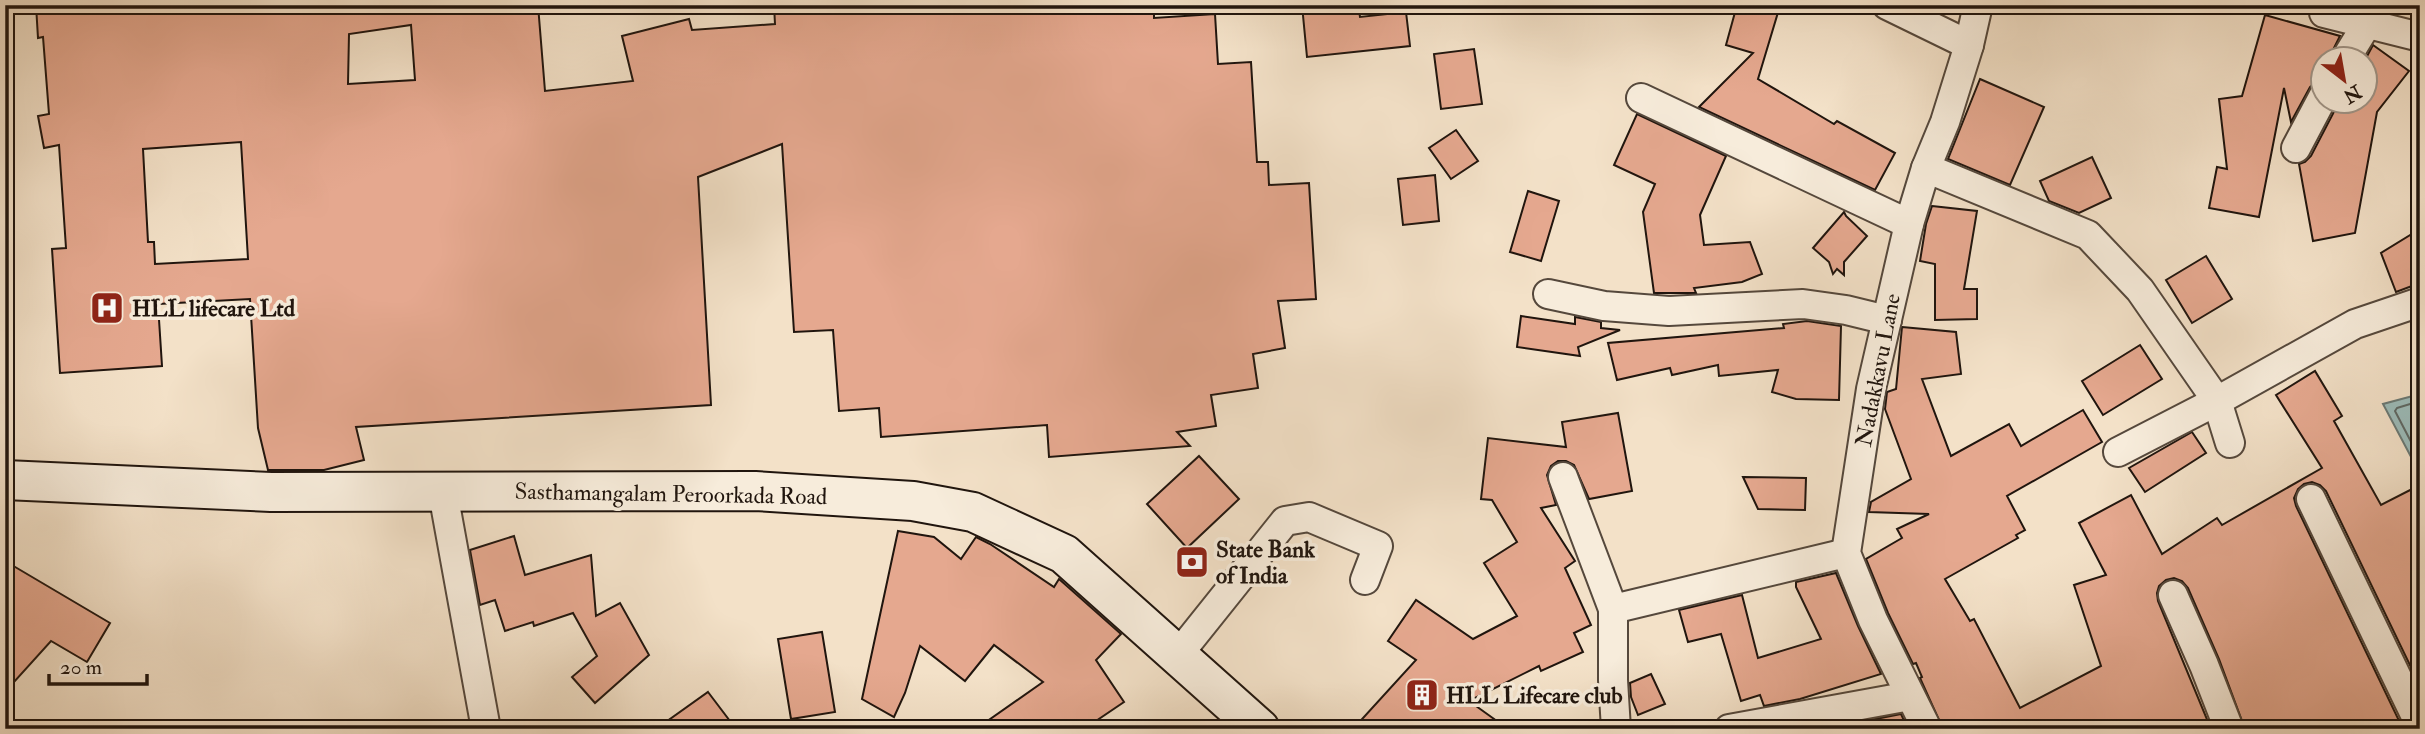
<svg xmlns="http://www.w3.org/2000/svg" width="2425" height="734" font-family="'IM FELL Double Pica',serif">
  <rect width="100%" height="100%" fill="#f3e1c8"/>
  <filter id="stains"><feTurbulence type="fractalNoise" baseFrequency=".00286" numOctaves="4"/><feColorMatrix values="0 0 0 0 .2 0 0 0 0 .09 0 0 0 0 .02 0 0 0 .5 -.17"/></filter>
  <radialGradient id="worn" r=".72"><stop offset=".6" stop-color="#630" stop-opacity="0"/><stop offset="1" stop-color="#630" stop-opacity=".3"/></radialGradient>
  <!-- water -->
  <polygon fill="#9cbcba" stroke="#6a7975" stroke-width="2" points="2420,394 2420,470 2418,470 2383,404"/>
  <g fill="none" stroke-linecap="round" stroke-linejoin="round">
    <!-- shore -->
    <polyline stroke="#5e6864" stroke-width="2" points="2420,401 2397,408 2395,411 2420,459"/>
  </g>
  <!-- building -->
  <g fill="#e5a88f" stroke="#20150e" stroke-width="2" fill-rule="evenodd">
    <path d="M36,5H538L545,91L633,81L622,36L689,19L692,30L775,24L774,5H1154V18L1215,14L1218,64L1251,62L1257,162H1268L1269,185L1309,183L1316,299L1278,301L1285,348L1253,354L1258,388L1211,395L1216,426L1177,432L1190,446L1049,457L1047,425L881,437L879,408L839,411L833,330L794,332L782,144L698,177L711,405L356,427L364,460L324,470H268L258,428L250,299L158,304L162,366L60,373L52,249L66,248L59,145L44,148L38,116L49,114L43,37L38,38ZM411,25L415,80L348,84L349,34ZM241,142L248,259L155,264L154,242H148L143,149Z"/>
    <polygon points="1302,5 1358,5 1360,17 1406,12 1410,46 1307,57"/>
    <polygon points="1737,5 1765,5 1779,9 1758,79 1834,124 1837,121 1895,153 1875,190 1699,107 1753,53 1726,45"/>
    <polygon points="2265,15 2340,36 2328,60 2323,60 2323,78 2316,81 2310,87 2291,122 2284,88 2259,217 2209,208 2217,167 2227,169 2219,99 2242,96"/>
    <polygon points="2373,45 2409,71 2377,112 2355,233 2313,241 2299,164 2305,162 2311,156 2339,102 2365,102 2365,60"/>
    <polygon points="1474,49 1482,104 1441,109 1434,54"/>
    <polygon points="1980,79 2044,107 2010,185 1948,159"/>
    <polygon points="1637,114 1726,156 1700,215 1704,245 1750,242 1762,274 1742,282 1694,288 1696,293 1654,293 1643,212 1655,184 1614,165"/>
    <polygon points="1456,130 1478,161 1451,179 1429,148"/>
    <polygon points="2092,157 2111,198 2079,213 2049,201 2040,181"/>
    <polygon points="1435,175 1439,221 1403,225 1398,179"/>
    <polygon points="1528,191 1559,201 1541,261 1510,252"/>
    <polygon points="1932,206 1977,211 1964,289 1977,289 1977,319 1935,320 1935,264 1920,261 1926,224"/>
    <polygon points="1844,212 1846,216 1867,236 1844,262 1844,275 1837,269 1833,274 1829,262 1813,248"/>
    <polygon points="2420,229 2420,283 2396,292 2381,253"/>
    <polygon points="2206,256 2232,299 2192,323 2166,280"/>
    <polygon points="1521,316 1575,324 1575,317 1601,322 1601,328 1620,330 1578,347 1580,356 1517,347"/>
    <polygon points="1807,321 1841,326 1839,400 1796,399 1772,392 1778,370 1719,376 1718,365 1672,375 1670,368 1617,380 1608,343 1784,328 1783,324"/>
    <polygon points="1902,327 1956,332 1961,374 1922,379 1951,456 2009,424 2021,446 2083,410 2102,442 2007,496 2025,530 2016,535 2018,538 1945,579 1970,621 1974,619 2020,708 2101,666 2074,585 2106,575 2079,523 2131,495 2162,554 2217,518 2222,525 2322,468 2276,395 2315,371 2342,416 2334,421 2381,505 2420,485 2420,686 2326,491 2320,485 2312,482 2304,484 2298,489 2294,498 2296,506 2403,729 2245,729 2219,659 2188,588 2182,581 2174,578 2166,580 2159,586 2157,593 2158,601 2211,729 1943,729 1920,678 1922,677 1916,663 1913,664 1888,613 1866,559 1902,538 1897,529 1929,514 1869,512 1871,502 1911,479 1885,409 1887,392 1896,389"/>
    <polygon points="2140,345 2162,379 2103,415 2082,381"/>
    <polygon points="1618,413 1632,491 1589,499 1574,465 1566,461 1558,461 1551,466 1547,475 1556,505 1541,508 1575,561 1565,568 1591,625 1574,633 1583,652 1541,671 1539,666 1469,701 1508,729 1353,729 1416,660 1388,641 1416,600 1473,639 1517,616 1484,563 1517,542 1492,500 1481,499 1488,438 1566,447 1562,422"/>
    <polygon points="2192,432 2206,453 2145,492 2129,468"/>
    <polygon points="1199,456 1239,499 1187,548 1147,504"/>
    <polygon points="1743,477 1806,478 1805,510 1758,509"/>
    <polygon points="898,531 934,537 961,559 976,537 990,544 1054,587 1059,579 1121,634 1096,660 1124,702 1084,729 976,729 1043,682 994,645 965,681 920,646 905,693 894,717 862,699"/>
    <polygon points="514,536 525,575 591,555 596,616 620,603 649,655 595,703 572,677 597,656 573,613 534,626 533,622 505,631 495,600 480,605 470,550"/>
    <polygon points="5,561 110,623 87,662 51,641 5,692"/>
    <polygon points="1836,573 1858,626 1881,674 1800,699 1764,706 1760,695 1741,701 1721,634 1688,642 1679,610 1742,595 1758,658 1821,639 1796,587 1796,582"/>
    <polygon points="822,632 835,712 791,719 778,639"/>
    <polygon points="1651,674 1665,704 1638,715 1631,697 1630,683"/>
    <polygon points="708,692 736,729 656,729"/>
    <polygon points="1901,714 1908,729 1827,729 1830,728"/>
  </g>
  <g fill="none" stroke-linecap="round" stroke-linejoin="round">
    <defs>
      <g id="street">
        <polyline points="1887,5 1969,45"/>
        <polyline points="2324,13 2420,37"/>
        <polyline points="2345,60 2367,24"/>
        <polyline points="1641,98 1909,224"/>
        <polyline points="2296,148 2324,95"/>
        <polyline points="1926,168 2088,235 2140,290 2217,401 2230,443"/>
        <polyline points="1548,294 1604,306 1669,311 1803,304 1846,310 1887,320"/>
        <polyline points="2118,452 2217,401 2355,324 2420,302"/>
        <polyline points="1563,477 1613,609 1846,553"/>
        <polyline points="443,493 486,729"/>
        <polyline points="2311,499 2420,725"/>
        <polyline points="2173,595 2204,665 2229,729"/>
        <polyline points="1613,609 1613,680 1616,729"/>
        <polyline points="1177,656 1285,521 1309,517 1378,546 1365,580"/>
        <polyline points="1729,729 1910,696"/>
        <polyline points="1927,729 1873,620 1846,553 1871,389 1909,224 1926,168 1945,122 1969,45 1978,5"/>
      </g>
      <polyline id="secondary" points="5,480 271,492 755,491 913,501 973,512 1064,554 1260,729"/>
    </defs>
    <!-- street casing -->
    <use href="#street" stroke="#55483c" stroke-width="32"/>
    <!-- secondary casing -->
    <use href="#secondary" stroke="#20150e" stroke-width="42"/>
    <!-- street -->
    <use href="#street" stroke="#f7ecdb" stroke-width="28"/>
    <!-- secondary -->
    <use href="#secondary" stroke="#f7ecdb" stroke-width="38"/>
  </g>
  <!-- icons -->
  <defs>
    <symbol id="hospital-square" viewBox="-11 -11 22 22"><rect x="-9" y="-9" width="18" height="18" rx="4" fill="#8f2418" stroke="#f7ecdb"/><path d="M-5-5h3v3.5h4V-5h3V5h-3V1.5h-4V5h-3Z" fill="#fff"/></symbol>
    <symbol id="bank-square" viewBox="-11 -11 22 22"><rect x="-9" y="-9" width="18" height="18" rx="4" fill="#8f2418" stroke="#f7ecdb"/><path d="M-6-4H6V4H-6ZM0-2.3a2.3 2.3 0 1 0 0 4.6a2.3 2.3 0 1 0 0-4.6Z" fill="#fff"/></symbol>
    <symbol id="building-square" viewBox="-11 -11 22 22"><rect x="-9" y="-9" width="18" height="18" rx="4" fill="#8f2418" stroke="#f7ecdb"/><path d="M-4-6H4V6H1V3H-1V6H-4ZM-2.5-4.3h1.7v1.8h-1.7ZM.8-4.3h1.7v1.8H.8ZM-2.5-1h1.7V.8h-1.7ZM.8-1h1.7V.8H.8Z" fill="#fff"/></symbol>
  </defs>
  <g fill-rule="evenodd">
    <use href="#hospital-square" x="88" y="289" width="38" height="38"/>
    <use href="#bank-square" x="1173" y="543" width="38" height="38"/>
    <use href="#building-square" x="1403" y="676" width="38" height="38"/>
  </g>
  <g text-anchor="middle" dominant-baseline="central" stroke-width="7" stroke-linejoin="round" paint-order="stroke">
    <!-- poi labels -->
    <g font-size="23" font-weight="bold" fill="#20150e" stroke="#f7ecdb" text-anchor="start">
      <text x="132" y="308">HLL lifecare Ltd</text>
      <text x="1216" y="549">State Bank<tspan x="1216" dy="26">of India</tspan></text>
      <text x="1446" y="695">HLL Lifecare club</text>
    </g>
    <!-- street labels -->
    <g font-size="23" fill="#20150e" stroke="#f7ecdb">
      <text transform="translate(1878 370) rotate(-79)">Nadakkavu Lane</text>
      <text transform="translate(671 494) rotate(1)">Sasthamangalam Peroorkada Road</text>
    </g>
  </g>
  <!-- margin -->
  <rect width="2425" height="734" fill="none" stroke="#f3e1c8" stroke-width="28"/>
  <rect x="7" y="7" width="2411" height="720" fill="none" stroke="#20150e" stroke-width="3.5"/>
  <rect x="14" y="14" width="2397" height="706" fill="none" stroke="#20150e" stroke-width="2"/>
  <!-- north arrow -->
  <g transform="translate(2344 80) rotate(149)"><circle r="33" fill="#f7ecdb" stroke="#a19689" stroke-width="2"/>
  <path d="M0-5L12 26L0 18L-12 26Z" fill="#8f2418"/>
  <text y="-10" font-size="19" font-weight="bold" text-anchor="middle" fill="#20150e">N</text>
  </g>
  <!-- scale -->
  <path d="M49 674v10h98v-10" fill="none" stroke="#20150e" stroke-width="3.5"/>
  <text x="60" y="674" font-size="21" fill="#20150e" stroke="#f7ecdb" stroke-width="5" paint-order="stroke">20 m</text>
  <rect width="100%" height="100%" filter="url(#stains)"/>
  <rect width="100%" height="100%" fill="url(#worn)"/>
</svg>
